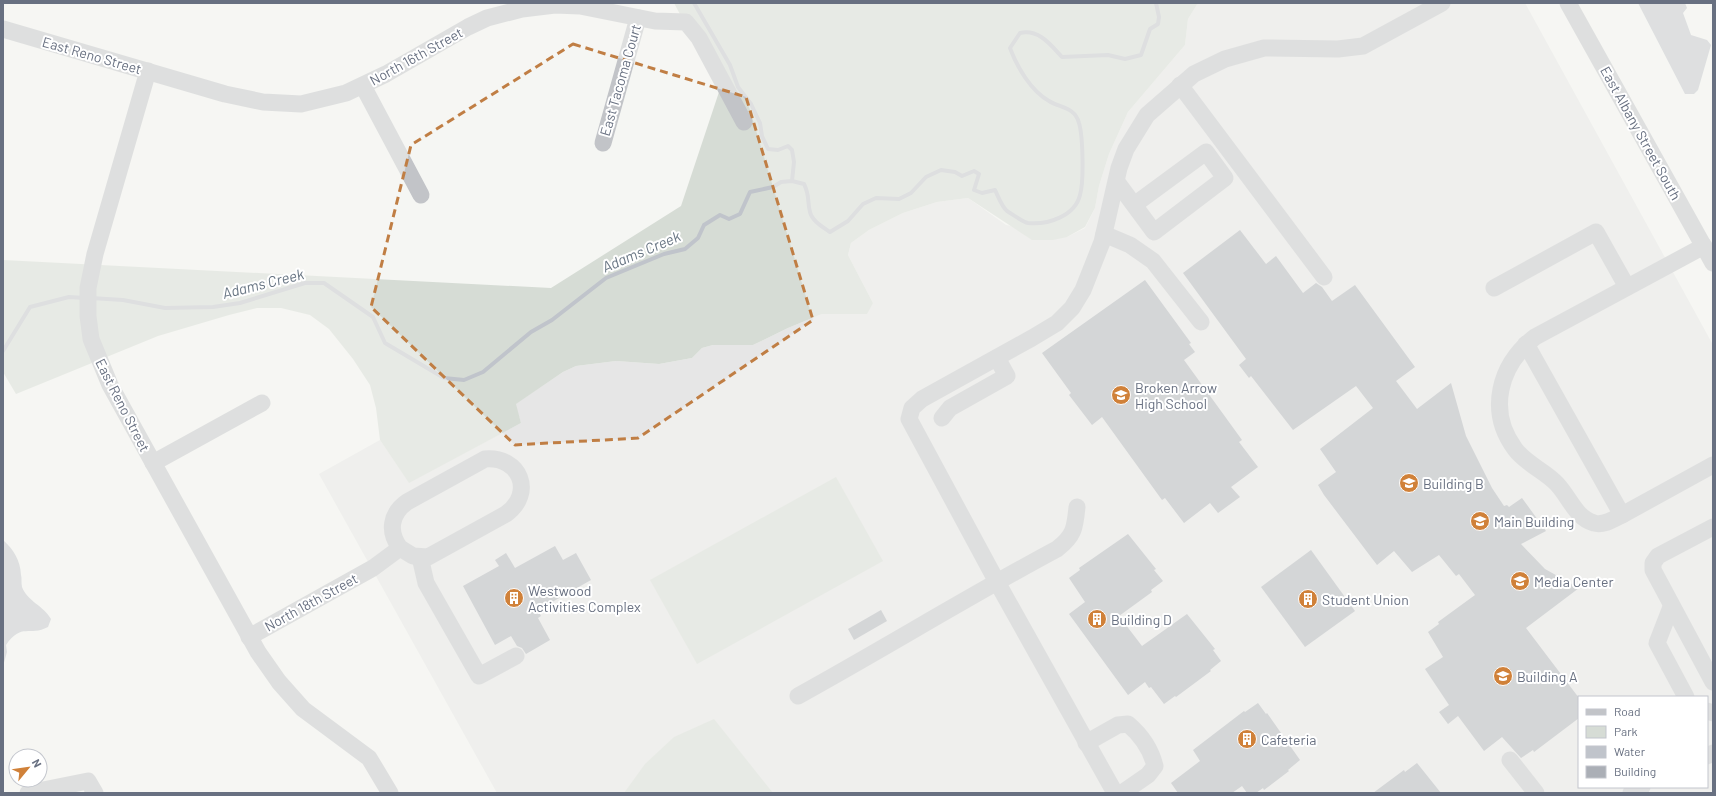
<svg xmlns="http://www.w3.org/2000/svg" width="1716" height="796" font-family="Barlow,sans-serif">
  <rect width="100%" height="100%" fill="#f5f6f3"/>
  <!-- built -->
  <path fill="#e6e6e6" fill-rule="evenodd" d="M1198,3H1525L1713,345V793H497L319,474L380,440L409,482L521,423L515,404L563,372L576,366L616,361L659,364L692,358L702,348L713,345H753L788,328L822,314L873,303L848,255L851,243L869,230L903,213L937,202L968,198L1006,225L1067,237L1085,228L1095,208L1099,186L1109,154L1128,112L1185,45L1188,19ZM1579,697H1707V787H1579Z"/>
  <!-- green -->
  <g fill="#d6dcd5">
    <polygon points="674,3 1198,3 1188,19 1185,45 1128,112 1109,154 1099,186 1095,208 1085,227 1067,237 1053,240 1032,240 968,198 937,202 903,213 869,230 851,243 848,255 873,303 867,314 822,314 788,328 753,345 713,345 702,348 692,358 659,364 616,361 576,366 563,372 516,404 521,423 409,483 380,440 376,408 370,385 353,359 329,329 310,315 281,308 257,308 229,315 158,336 16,394 3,372 3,260 551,288 681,206 720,89"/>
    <polygon points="836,477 883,561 697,664 650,580"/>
    <polygon points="714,719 773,793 624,793 645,764 674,737"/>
  </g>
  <!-- water -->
  <g fill="#c0c4cb">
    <polygon points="1638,3 1685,3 1687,8 1683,13 1691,35 1707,40 1711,45 1698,90 1694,94 1685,94"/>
    <path d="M3,540C14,550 20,560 21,575C22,578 21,583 22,587C27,601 44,606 51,619L48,627C29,637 22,622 6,645L7,652L3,666Z"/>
  </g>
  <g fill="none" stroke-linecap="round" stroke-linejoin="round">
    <!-- stream -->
    <g stroke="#c0c4cb" stroke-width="4">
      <polyline points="694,3 730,65 738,87 751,104 760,123 762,136 768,149 778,150 788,146 792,150 794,162 792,181"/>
      <path d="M91,298L123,300L165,308L213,307L240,303L305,283H324L373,317L385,343L444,378L464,380L483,372L531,332L552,320L606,278L664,254L685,249L698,238L704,225L720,215L729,219L740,214L750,192L773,187L781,182L792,181L804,184C810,196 807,201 810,212C812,221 823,227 830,232L848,221L863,204L876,198L899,199L911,193L926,177L941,170L955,172L962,176L974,171L979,174L974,190L982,193L995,190C998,196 1002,207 1007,211C1012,214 1023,222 1028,223C1048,225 1075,216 1080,195C1084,182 1083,136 1079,123C1075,107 1060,108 1049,101C1031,91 1017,67 1010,48L1020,33C1039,29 1050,44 1062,57L1108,55L1125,59L1141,55L1150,29L1158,24L1159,17L1156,3"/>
      <polyline points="3,351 30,307 69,297 85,298"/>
    </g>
  </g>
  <!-- building -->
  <g fill="#abafb6">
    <polygon points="1240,230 1266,264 1276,256 1303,293 1316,283 1322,287 1332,301 1355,285 1415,367 1396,381 1417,409 1451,383 1466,436 1492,488 1504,506 1507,505 1509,507 1522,498 1546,531 1521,544 1545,569 1579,588 1526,628 1579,698 1579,718 1534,752 1533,750 1521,758 1502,737 1484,751 1458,716 1448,724 1439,712 1449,705 1425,669 1443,657 1428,632 1439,624 1438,622 1475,595 1459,574 1456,576 1439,555 1412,572 1394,551 1377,565 1324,495 1318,485 1336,472 1320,449 1373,408 1356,386 1293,430 1251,376 1249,378 1239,365 1246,359 1183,273"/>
    <polygon points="1145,280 1191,343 1189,344 1195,352 1184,360 1242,440 1239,442 1258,467 1231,487 1240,497 1218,513 1210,503 1184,523 1165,498 1162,500 1102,417 1092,425 1069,395 1071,393 1042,353"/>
    <polygon points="1128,534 1156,569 1154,570 1163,581 1151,590 1152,592 1119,616 1142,646 1187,614 1215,649 1213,650 1221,661 1210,670 1211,671 1176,697 1175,696 1164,704 1151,687 1149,688 1145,682 1128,695 1069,614 1085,602 1069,578 1080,570 1079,568"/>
    <polygon points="555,546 563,560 576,553 591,580 538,610 541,616 538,618 550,640 526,654 522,648 517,646 511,636 495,645 463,586 499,566 495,560 506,553 515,568"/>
    <polygon points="1311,550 1355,611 1305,647 1261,587"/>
    <polygon points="881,610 887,621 854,640 848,629"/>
    <polygon points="1258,703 1266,714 1267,713 1300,760 1288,770 1289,771 1264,790 1263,788 1256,793 1247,793 1242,786 1232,793 1178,793 1171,783 1200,761 1193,750 1244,711 1245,712"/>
    <polygon points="1417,763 1441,793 1373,793 1404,770 1405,772"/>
  </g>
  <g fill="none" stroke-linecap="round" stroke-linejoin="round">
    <!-- minor -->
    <g stroke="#c2c4c8" stroke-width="17">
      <polyline points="1568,3 1713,263"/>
      <polyline points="3,29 225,94 263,102 301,104 346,93 386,74 468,27 487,18 522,9 555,5 580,6 655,21 686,22 699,38 744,122"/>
      <polyline points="148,71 95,254 88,288 88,316 91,339 110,385 258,652 279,682 303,709 369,758 390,793"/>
      <polyline points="1180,85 1324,277"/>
      <polyline points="363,86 421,195"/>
      <polyline points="603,143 638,18"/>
      <polyline points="1117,182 1154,232 1225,178 1206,152 1134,205"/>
      <polyline points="1104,234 1130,245 1153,261 1201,322"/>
      <polyline points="1494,288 1596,232 1627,287"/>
      <polyline points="1526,344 1622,515 1713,465"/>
      <polyline points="942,418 950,408 1007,376 997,358"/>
      <polyline points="153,463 262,403"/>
      <path d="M1622,515C1614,519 1603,526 1594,523C1576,518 1570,498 1557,484C1545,471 1526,464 1515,449C1487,411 1499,365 1535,337L1704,246"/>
      <polyline points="1713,527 1658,556 1653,563 1653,570 1713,682"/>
      <polyline points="420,557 426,583 479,676 516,656"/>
      <polyline points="1671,607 1657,643 1686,697"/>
      <path d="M249,637L373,568L400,548C388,532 390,514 407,502L485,459C520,456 535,493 506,514L428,557L413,556L400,548"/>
      <path d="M798,696C885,648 969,596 1057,549C1074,536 1075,528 1077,507"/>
      <polyline points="1707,711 1713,713"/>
      <path d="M1086,743L1118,725L1128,724C1141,735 1151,750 1155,766L1148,775L1122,793"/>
      <polyline points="1707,756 1713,753"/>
      <polyline points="1510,760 1536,793"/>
      <polyline points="28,793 88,781 95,793"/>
      <polyline points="1115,793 997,582 909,419 912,408 922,399 1032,338 1057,323 1072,308 1083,290 1102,242 1119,168 1126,149 1147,115 1194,74 1225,59 1264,48 1338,49 1363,46 1442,3"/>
      <polyline points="1631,793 1642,787"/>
    </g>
  </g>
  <!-- marked area -->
  <path d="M0 0H1716V796H0ZM573,44L746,97L813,320L638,438L515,445L371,307L411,145Z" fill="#f5f6f3" fill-opacity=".55" fill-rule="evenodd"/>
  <path fill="none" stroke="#c07e44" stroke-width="3" stroke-dasharray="8 5" stroke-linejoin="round" d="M573,44L746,97L813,320L638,438L515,445L371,307L411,145Z"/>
  <!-- icons -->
  <defs>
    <symbol id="school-disc" viewBox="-11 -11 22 22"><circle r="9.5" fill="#d08139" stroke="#fff"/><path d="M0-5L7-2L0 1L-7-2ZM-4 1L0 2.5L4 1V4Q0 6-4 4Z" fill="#fff"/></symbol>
    <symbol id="building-disc" viewBox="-11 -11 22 22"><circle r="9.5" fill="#d08139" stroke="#fff"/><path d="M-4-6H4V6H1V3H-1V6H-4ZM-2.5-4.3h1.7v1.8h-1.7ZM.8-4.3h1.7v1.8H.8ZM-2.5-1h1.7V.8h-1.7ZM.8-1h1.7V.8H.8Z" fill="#fff"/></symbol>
  </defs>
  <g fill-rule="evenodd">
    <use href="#school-disc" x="1110" y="384" width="22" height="22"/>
    <use href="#school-disc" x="1398" y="472" width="22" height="22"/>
    <use href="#school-disc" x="1469" y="510" width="22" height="22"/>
    <use href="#school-disc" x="1509" y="570" width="22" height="22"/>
    <use href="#building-disc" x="503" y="587" width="22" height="22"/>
    <use href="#building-disc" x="1297" y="588" width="22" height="22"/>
    <use href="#building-disc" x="1086" y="608" width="22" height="22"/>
    <use href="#school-disc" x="1492" y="665" width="22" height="22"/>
    <use href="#building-disc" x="1236" y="728" width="22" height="22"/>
  </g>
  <g text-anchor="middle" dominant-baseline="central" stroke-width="4" stroke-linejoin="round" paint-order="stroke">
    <!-- street labels -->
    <g font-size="14" fill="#687081" stroke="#fff">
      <text transform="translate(92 55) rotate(16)">East Reno Street</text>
      <text transform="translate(416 56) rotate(-29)">North 16th Street</text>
      <text transform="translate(620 80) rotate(-74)">East Tacoma Court</text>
      <text transform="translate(1641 133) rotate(61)">East Albany Street South</text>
      <text transform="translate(123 405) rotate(63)">East Reno Street</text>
      <text transform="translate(311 602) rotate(-29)">North 18th Street</text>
    </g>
    <!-- poi labels -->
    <g font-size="14" fill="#687081" stroke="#fff" text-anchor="start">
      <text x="1135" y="387">Broken Arrow<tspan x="1135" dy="16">High School</tspan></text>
      <text x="1423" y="483">Building B</text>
      <text x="1494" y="521">Main Building</text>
      <text x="1534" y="581">Media Center</text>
      <text x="528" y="590">Westwood<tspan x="528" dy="16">Activities Complex</tspan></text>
      <text x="1322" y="599">Student Union</text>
      <text x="1111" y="619">Building D</text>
      <text x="1517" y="676">Building A</text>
      <text x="1261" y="739">Cafeteria</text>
    </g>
    <!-- water labels -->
    <g font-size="15" font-style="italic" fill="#697684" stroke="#fff">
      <text transform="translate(641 251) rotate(-23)">Adams Creek</text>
      <text transform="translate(263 283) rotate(-14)">Adams Creek</text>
    </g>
  </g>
  <!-- border -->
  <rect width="1716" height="796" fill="none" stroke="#687081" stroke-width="8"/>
  <!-- legend -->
  <rect x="1578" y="696" width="130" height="92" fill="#ffffff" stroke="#c3c6cd"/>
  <rect x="1586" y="709" width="20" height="6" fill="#c2c4c8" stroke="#c3c6cd"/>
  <text x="1614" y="716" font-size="12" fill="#687081">Road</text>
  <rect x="1586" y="726" width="20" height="12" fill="#d6dcd5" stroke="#c3c6cd"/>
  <text x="1614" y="736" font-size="12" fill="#687081">Park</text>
  <rect x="1586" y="746" width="20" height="12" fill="#c0c4cb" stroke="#c3c6cd"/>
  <text x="1614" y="756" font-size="12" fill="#687081">Water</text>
  <rect x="1586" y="766" width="20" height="12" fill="#abafb6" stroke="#c3c6cd"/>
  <text x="1614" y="776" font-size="12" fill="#687081">Building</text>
  <!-- north arrow -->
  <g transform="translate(28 768) rotate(61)"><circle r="19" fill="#ffffff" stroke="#c3c6cd"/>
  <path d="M0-3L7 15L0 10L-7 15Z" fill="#d08139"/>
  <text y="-6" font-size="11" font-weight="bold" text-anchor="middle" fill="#687081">N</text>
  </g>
</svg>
